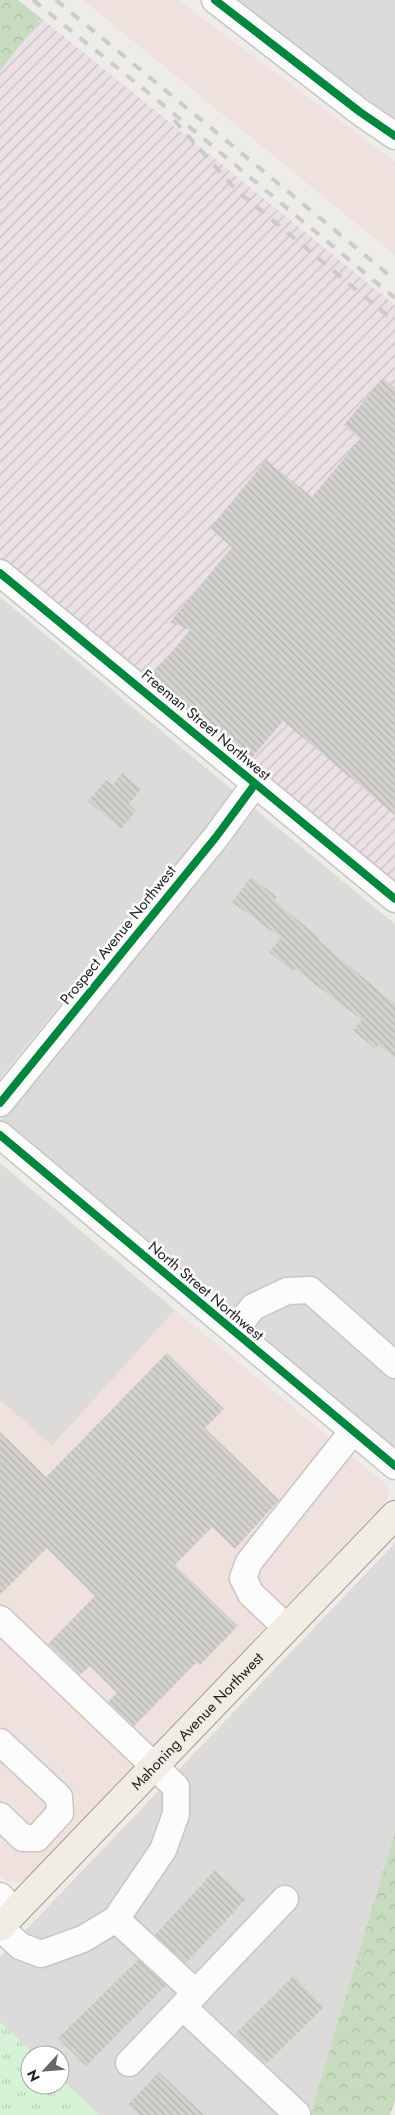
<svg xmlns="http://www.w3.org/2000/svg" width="395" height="2115" font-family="Jost,sans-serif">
  <defs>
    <pattern id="industrial-furrows" width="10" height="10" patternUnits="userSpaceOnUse" patternTransform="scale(1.25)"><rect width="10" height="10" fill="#ebe0e6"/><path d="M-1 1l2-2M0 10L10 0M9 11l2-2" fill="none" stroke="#c9c0c5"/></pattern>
    <pattern id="forest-crowns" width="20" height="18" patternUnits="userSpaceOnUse" patternTransform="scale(1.25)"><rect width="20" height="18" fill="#c7dcbe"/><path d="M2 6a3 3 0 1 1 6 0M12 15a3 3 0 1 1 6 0" fill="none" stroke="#aabca3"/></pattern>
    <pattern id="park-tufts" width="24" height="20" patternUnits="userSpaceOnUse" patternTransform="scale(1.25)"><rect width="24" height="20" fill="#d6f3d8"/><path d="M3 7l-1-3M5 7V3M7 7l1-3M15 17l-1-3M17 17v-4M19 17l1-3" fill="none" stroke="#b7d0b9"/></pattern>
    <pattern id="building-back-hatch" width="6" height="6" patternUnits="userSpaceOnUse" patternTransform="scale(1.25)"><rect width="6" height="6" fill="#d4d2cf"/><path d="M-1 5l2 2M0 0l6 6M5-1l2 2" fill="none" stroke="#b6b4b1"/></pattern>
  </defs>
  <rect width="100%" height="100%" fill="#eeece8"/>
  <!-- residential -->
  <g fill="#dddbd9">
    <polygon points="238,0 395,0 395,120 271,26"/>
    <polygon points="0,597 235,792 0,1078"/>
    <polygon points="255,809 395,924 395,1451 0,1121"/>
    <polygon points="0,1163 175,1310 52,1446 0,1400"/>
    <polygon points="395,1543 395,1831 310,2115 99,2115 60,2078 60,2055 35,2055 0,2022 0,1957"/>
  </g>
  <!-- commercial -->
  <g fill="#efe1de">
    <polygon points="83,0 178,0 395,162 395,255"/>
    <polygon points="175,1310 383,1482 388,1489 387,1500 24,1880 17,1883 7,1881 0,1875 0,1400 52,1446"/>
  </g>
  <!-- industrial -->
  <polygon fill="url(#industrial-furrows)" points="41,18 395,305 395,885 0,558 0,71"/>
  <!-- religious -->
  <polygon fill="#dcdbd9" points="302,1256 395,1332 395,1420 292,1336 302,1324 298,1313 288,1313 269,1336 250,1320"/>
  <!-- forest -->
  <g fill="url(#forest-crowns)">
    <polygon points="0,0 18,0 41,18 0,71"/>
    <polygon points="395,1831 395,2101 390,2115 310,2115"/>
  </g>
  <!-- park -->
  <polygon fill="url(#park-tufts)" points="0,2022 35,2055 30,2055 30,2085 60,2085 60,2078 99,2115 0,2115"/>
  <!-- building -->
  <g fill="url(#building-back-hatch)">
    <polygon points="383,378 395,388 395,815 283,721 250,760 150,677 190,630 170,622 232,547 210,528 266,460 312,497 360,439 344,425"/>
    <polygon points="122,773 141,789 129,804 136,811 121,829 88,801 106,780 113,785"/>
    <polygon points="251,877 277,897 274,901 320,938 318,940 395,1004 395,1058 378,1045 375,1049 353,1030 362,1020 295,969 293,971 269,952 281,938 232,902"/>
    <polygon points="167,1353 224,1409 205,1428 279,1500 235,1549 212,1527 175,1565 238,1626 200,1665 197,1662 134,1726 108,1702 117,1693 90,1666 80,1675 48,1644 95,1596 47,1548 0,1595 0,1432 46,1477"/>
    <polygon points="215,1870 246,1899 186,1963 155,1935"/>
    <polygon points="138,1960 166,1985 86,2066 58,2038"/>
    <polygon points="293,1976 324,2007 266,2064 235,2034"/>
    <polygon points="159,2072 204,2115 139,2115 128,2105"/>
  </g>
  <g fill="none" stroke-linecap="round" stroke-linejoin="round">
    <defs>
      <g id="minor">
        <polyline points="215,0 360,112 395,136"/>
        <polyline points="0,573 395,899"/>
        <polyline points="0,1103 216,837 255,784"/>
        <polyline points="0,1135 395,1466"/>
        <polyline points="234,1331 253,1307 287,1291 310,1290 395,1365"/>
        <polyline points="0,1619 176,1787 176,1814 163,1850 116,1919 83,1939 41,1954 20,1946 0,1927"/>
        <polyline points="287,1628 251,1594 243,1578 249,1562 353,1431"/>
        <polyline points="0,1742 59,1797 60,1813 37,1838 23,1838 0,1816"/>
        <polyline points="0,1896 15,1911"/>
        <polyline points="116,1919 196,1993"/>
        <polyline points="183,2007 297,2114"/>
        <polyline points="129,2063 285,1899"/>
      </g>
      <g id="major">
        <path id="s1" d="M0,1927L395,1515"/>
      </g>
    </defs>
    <!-- minor casing -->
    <use href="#minor" stroke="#c6c6c4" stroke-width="29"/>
    <!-- major casing -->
    <use href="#major" stroke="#a49b84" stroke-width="30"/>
    <!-- minor -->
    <use href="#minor" stroke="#fcfcfc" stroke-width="26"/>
    <!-- major -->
    <use href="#major" stroke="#f1ede5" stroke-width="28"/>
    <!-- rail -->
    <g stroke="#cbcbca" stroke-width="4" stroke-dasharray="10 10" stroke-linecap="butt">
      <polyline points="33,0 156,99 395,298"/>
      <polyline points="56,0 395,280"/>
      <polyline points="174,120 235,189 395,322"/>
    </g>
    <defs>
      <g id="cycleway">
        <polyline points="215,0 360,112 395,136"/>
        <polyline points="0,573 395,899"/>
        <polyline points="0,1103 216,837 255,784"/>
        <polyline points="0,1135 395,1466"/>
      </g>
    </defs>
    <!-- cycleway casing -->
    <use href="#cycleway" stroke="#fff" stroke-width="11"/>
    <!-- cycleway -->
    <use href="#cycleway" stroke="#00873e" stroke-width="8"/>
  </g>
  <g text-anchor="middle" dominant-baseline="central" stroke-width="5" stroke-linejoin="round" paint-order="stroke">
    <!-- street labels -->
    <g font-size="15" fill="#1f1f1f" stroke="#fff">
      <text transform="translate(206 725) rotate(40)">Freeman Street Northwest</text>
      <text transform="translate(118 935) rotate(-51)">Prospect Avenue Northwest</text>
      <text transform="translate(206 1291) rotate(40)">North Street Northwest</text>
      <text stroke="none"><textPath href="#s1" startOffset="285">Mahoning Avenue Northwest</textPath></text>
    </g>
  </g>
  <!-- north arrow -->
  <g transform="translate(45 2070) rotate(244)"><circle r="24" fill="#ffffff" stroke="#a5a5a5"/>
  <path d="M0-4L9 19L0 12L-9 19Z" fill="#676765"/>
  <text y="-8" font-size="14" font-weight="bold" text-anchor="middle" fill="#1f1f1f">N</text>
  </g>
</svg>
